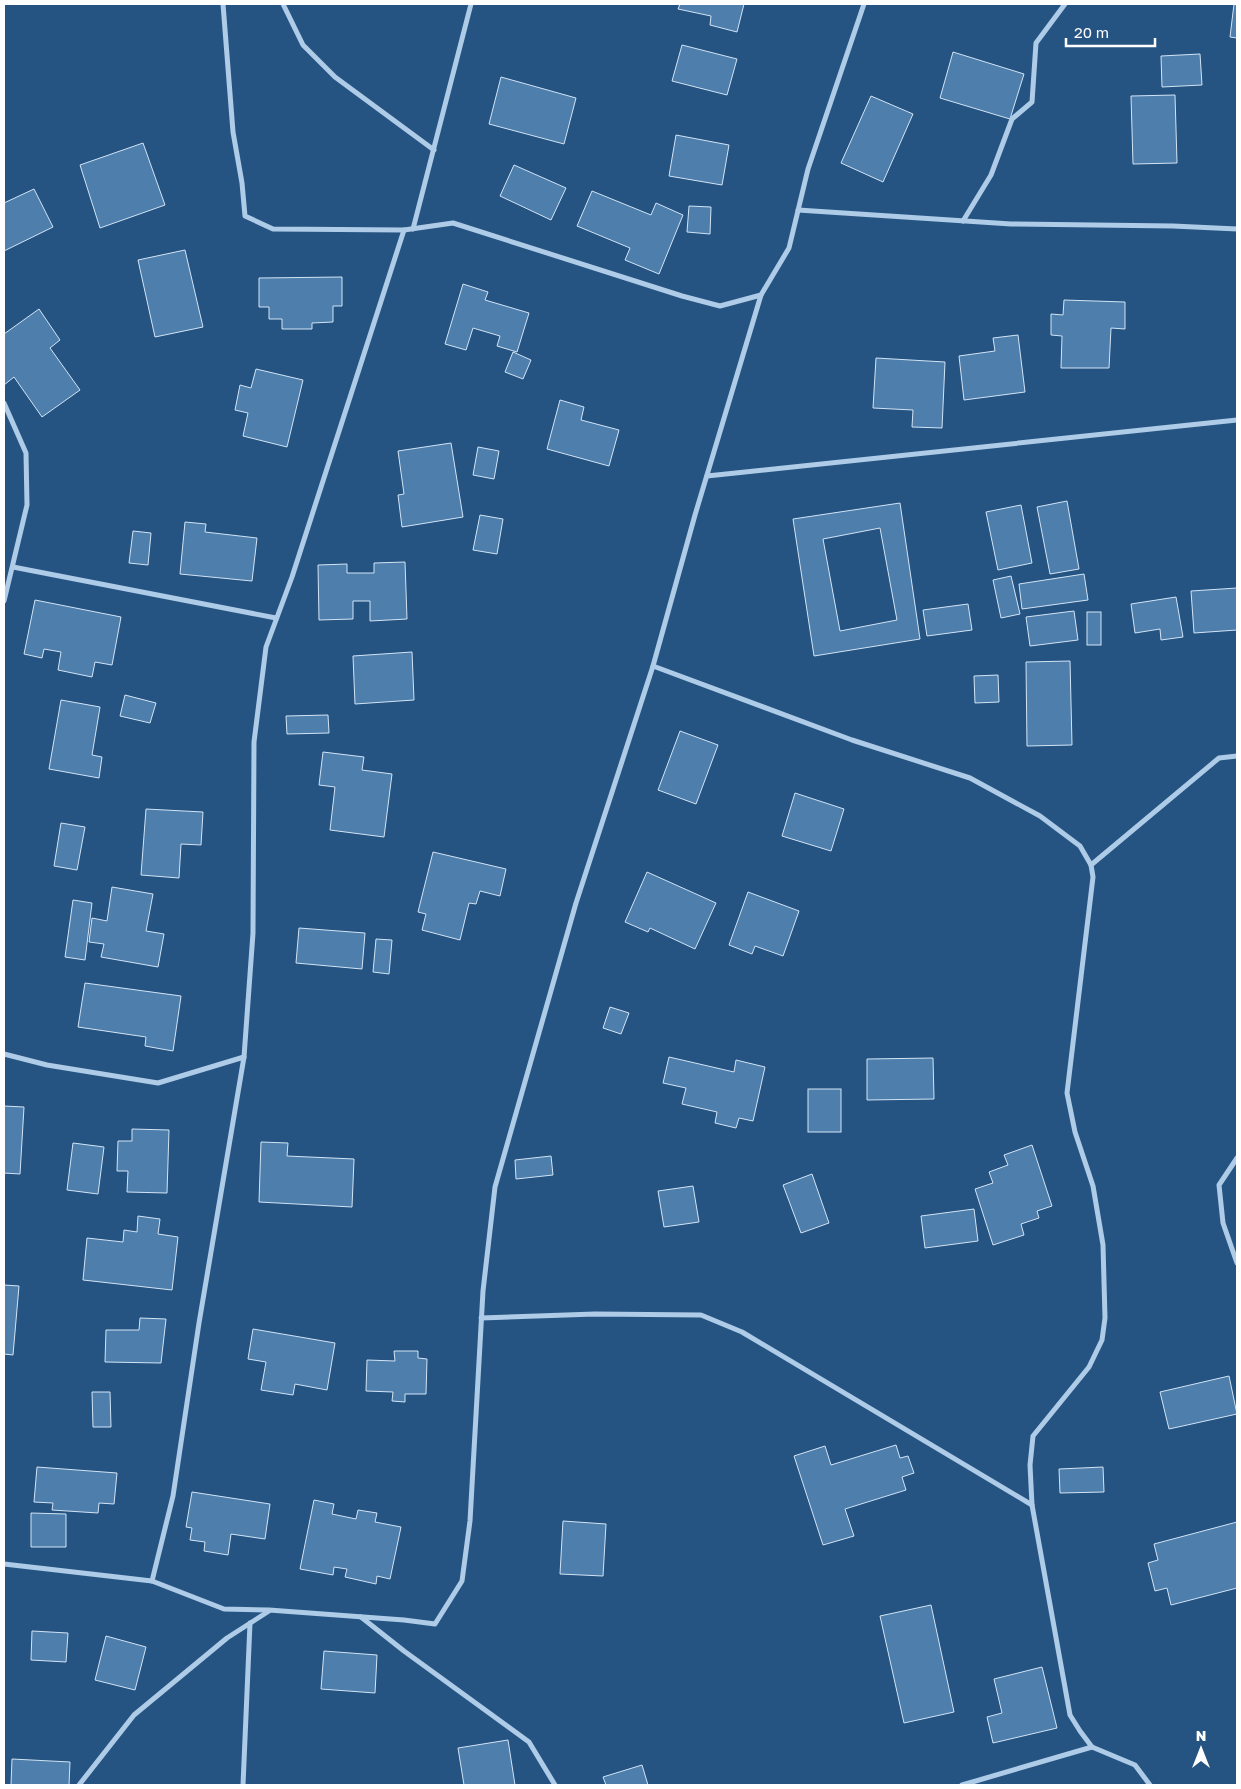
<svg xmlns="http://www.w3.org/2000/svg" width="1241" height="1789" font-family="'Golos Text',sans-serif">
  <rect width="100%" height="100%" fill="#265482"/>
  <!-- building -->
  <g fill="#4e7eab" stroke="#d2e4f6" fill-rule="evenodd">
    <polygon points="680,4 744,4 737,32 710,25 711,16 678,9"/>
    <polygon points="1234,4 1237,4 1237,38 1230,37"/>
    <polygon points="682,45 737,59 727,95 672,81"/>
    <polygon points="953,52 1024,74 1010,119 940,98"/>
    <polygon points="1200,54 1202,85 1162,87 1161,56"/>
    <polygon points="501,77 576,98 564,144 489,124"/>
    <polygon points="1175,95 1177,163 1133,164 1131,96"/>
    <polygon points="871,96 913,114 883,182 841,163"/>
    <polygon points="676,135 729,145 722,185 669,176"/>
    <polygon points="143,143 165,205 100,228 80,165"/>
    <polygon points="514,165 566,188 551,220 500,196"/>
    <polygon points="34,189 53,227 4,251 4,203"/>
    <polygon points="592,191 651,215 656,203 683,215 659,274 625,260 630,248 577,226"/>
    <polygon points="689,206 711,207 710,234 687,232"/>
    <polygon points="185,250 203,327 155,337 138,260"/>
    <polygon points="342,277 342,306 333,306 333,322 312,323 312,329 282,329 282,319 269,319 269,307 259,307 259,278"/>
    <polygon points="463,284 488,292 485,300 529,313 517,352 497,346 500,336 473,328 466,350 445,344"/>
    <polygon points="1064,300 1125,302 1125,329 1111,328 1109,368 1061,368 1062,336 1051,335 1051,314 1063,315"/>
    <polygon points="39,309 60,340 50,348 80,390 42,417 14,377 4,385 4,334"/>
    <polygon points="1018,335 1025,392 964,400 959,356 995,351 993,338"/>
    <polygon points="513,352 531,360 523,379 505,372"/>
    <polygon points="876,358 945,362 942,428 912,427 913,410 873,408"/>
    <polygon points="256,369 303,380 287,447 243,436 248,413 235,410 240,385 251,388"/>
    <polygon points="560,400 584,407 581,420 619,430 609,466 547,449"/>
    <polygon points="451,443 463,517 402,527 398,495 404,494 398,451"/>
    <polygon points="478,447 499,451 494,479 473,475"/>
    <polygon points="1067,501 1079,569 1050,574 1037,507"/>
    <path d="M900,503L920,639L814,656L793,519ZM880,528L897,620L840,631L823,539Z"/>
    <polygon points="1021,505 1032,563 998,570 986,512"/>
    <polygon points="480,515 503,519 497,554 473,550"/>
    <polygon points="185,522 206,524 205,532 257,538 252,581 180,574"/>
    <polygon points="133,531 151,533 148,565 129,563"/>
    <polygon points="405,562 407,619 370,621 370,601 353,601 353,619 319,620 318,565 347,564 347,573 374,573 374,563"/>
    <polygon points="1084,574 1088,600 1022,609 1019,584"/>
    <polygon points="1011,576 1020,614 1001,618 993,580"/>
    <polygon points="1237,588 1237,630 1194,633 1191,591"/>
    <polygon points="1176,597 1183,637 1161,640 1160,629 1135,633 1131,604"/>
    <polygon points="35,600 121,617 112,665 95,662 92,677 58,670 61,652 44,649 42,658 24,654"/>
    <polygon points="968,604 972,630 927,636 923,610"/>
    <polygon points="1074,611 1078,640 1030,646 1026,617"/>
    <rect x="1087" y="612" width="14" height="33"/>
    <polygon points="412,652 414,700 355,704 353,656"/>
    <polygon points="1070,661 1072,745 1027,746 1026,662"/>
    <polygon points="998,675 999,702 975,703 974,676"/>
    <polygon points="125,695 156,703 150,723 120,716"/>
    <polygon points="61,700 100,707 92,755 102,757 99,778 49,769"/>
    <polygon points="328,715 329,733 287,734 286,716"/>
    <polygon points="680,731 718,745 696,804 658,790"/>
    <polygon points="323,752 364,757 362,770 392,774 384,837 330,830 335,787 319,785"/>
    <polygon points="795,793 844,809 831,851 782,836"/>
    <polygon points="146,809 203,812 201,845 181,844 179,878 141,875"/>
    <polygon points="61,823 85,827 77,870 54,866"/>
    <polygon points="433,852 506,869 500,896 480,891 476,904 469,903 460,940 422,930 426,914 418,912"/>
    <polygon points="647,872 716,903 695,949 650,928 648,932 625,922"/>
    <polygon points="112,887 153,894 146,931 164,934 158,967 101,957 104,944 89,942 92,918 107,921"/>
    <polygon points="748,892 799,911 783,956 755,946 752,954 729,945"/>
    <polygon points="73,900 92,903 85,960 65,957"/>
    <polygon points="299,928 365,933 362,969 296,963"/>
    <polygon points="376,939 392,940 389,974 373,972"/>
    <polygon points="85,983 181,996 173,1051 145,1046 146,1037 78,1027"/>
    <polygon points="610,1007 629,1013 621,1034 603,1028"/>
    <polygon points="669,1057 734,1072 736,1060 765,1067 753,1121 739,1118 736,1128 715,1123 717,1112 682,1104 686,1088 663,1083"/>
    <polygon points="933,1058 934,1099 867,1100 867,1059"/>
    <rect x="808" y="1089" width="33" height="43"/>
    <polygon points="4,1106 24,1107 20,1174 4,1173"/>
    <polygon points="132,1129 169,1130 167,1193 127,1192 128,1171 117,1171 118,1141 132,1141"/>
    <polygon points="261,1142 288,1143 287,1156 354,1159 352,1207 259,1202"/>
    <polygon points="73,1143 104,1147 98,1194 67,1190"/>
    <polygon points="1032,1145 1052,1206 1037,1211 1039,1218 1021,1224 1024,1235 993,1245 975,1189 993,1183 989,1172 1008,1165 1004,1155"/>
    <polygon points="551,1156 553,1175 516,1179 515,1160"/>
    <polygon points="812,1174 829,1223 801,1233 783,1185"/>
    <polygon points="693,1186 699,1222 664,1227 658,1191"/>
    <polygon points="974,1209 978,1241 925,1248 921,1216"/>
    <polygon points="138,1216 160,1219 158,1234 178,1237 172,1290 83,1280 87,1238 123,1242 124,1230 137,1232"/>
    <polygon points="4,1285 19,1286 13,1355 4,1354"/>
    <polygon points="140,1318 166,1319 161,1363 105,1362 106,1330 139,1330"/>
    <polygon points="253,1329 335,1343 327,1390 295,1384 293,1395 261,1390 266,1362 248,1359"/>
    <polygon points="394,1351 418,1351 418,1358 427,1359 426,1394 405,1394 405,1402 392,1401 393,1392 366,1391 367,1360 395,1361"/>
    <polygon points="1229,1376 1237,1414 1169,1429 1160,1392"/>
    <polygon points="92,1392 110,1392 111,1427 93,1427"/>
    <polygon points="896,1445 900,1458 908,1456 914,1473 902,1477 906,1490 845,1509 854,1536 823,1545 794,1456 825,1446 831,1465"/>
    <polygon points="37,1467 117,1473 114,1504 99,1503 98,1513 52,1510 53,1503 34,1502"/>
    <polygon points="1103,1467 1104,1492 1060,1493 1059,1469"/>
    <polygon points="192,1492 270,1504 265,1539 231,1534 228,1555 204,1551 205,1542 190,1540 192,1528 186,1527"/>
    <polygon points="314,1500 334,1504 332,1514 356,1519 358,1510 377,1513 375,1522 401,1527 390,1579 377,1576 376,1584 345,1577 347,1569 334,1567 333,1575 300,1569"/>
    <polygon points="31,1513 66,1514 66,1547 31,1547"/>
    <polygon points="563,1521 606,1524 603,1576 560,1574"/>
    <polygon points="1237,1522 1237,1588 1171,1605 1167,1588 1155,1591 1148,1563 1158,1560 1154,1544"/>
    <polygon points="931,1605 954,1712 904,1723 880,1616"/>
    <polygon points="32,1631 68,1633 66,1662 31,1660"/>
    <polygon points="106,1636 146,1647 135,1690 95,1680"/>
    <polygon points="324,1651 377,1655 375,1693 321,1689"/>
    <polygon points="1042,1667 1057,1728 993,1743 987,1717 1002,1713 994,1679"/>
    <polygon points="508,1740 515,1785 464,1785 458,1748"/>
    <polygon points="12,1759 70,1762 69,1785 11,1785"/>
    <polygon points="642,1765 648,1785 606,1785 603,1777"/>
  </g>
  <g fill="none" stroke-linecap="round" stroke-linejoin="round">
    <!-- street -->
    <g stroke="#aecbe7" stroke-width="5">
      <polyline points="223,4 233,132 242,183 245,216 273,229 404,230 453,223 682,296 720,306 761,295 789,248 808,169 864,4"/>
      <polyline points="283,4 303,45 335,77 434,150"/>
      <polyline points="798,210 1011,224 1173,226 1237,229"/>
      <polyline points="963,221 991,175 1012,119 1032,102 1036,43 1065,4"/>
      <polyline points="413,229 471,4"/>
      <polyline points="4,403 26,453 27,505 4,601"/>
      <polyline points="707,476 1237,420"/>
      <polyline points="13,567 276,618"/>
      <polyline points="653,666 852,740 970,778 1040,816 1080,846 1091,865 1093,877 1067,1093 1075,1132 1093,1186 1103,1245 1105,1318 1102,1340 1089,1367 1033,1436 1030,1465 1032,1505 1070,1715 1080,1731 1092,1747"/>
      <polyline points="1091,865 1219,758 1237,756"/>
      <polyline points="4,1054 47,1065 158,1083 244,1057"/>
      <polyline points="1237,1158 1219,1185 1223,1223 1237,1263"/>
      <polyline points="481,1318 595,1314 701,1315 742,1332 1032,1505"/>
      <polyline points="4,1564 152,1581 224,1609 269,1610 404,1620 435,1624 462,1581 470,1521 483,1291 495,1187 576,903 653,666 695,515 761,295"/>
      <polyline points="152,1581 173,1496 199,1323 244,1057 253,933 254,742 266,647 292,577 404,230"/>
      <polyline points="361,1617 404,1651 529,1742 555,1785"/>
      <polyline points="79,1785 134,1715 227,1638 269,1611"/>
      <polyline points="243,1785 250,1623"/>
      <polyline points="962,1785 1092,1747 1135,1765 1150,1785"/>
    </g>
  </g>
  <!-- border -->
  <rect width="1241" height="1789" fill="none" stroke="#ffffff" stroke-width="10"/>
  <!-- north arrow -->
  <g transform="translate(1201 1749)" stroke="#265482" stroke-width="4" paint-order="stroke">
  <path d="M0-4L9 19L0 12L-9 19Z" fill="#ffffff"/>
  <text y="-8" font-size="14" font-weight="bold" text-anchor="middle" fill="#ffffff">N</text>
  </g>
  <!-- scale -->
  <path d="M1066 38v8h89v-8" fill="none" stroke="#ffffff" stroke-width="2.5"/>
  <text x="1074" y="38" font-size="15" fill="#ffffff" stroke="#265482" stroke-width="4" paint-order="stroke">20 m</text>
</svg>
